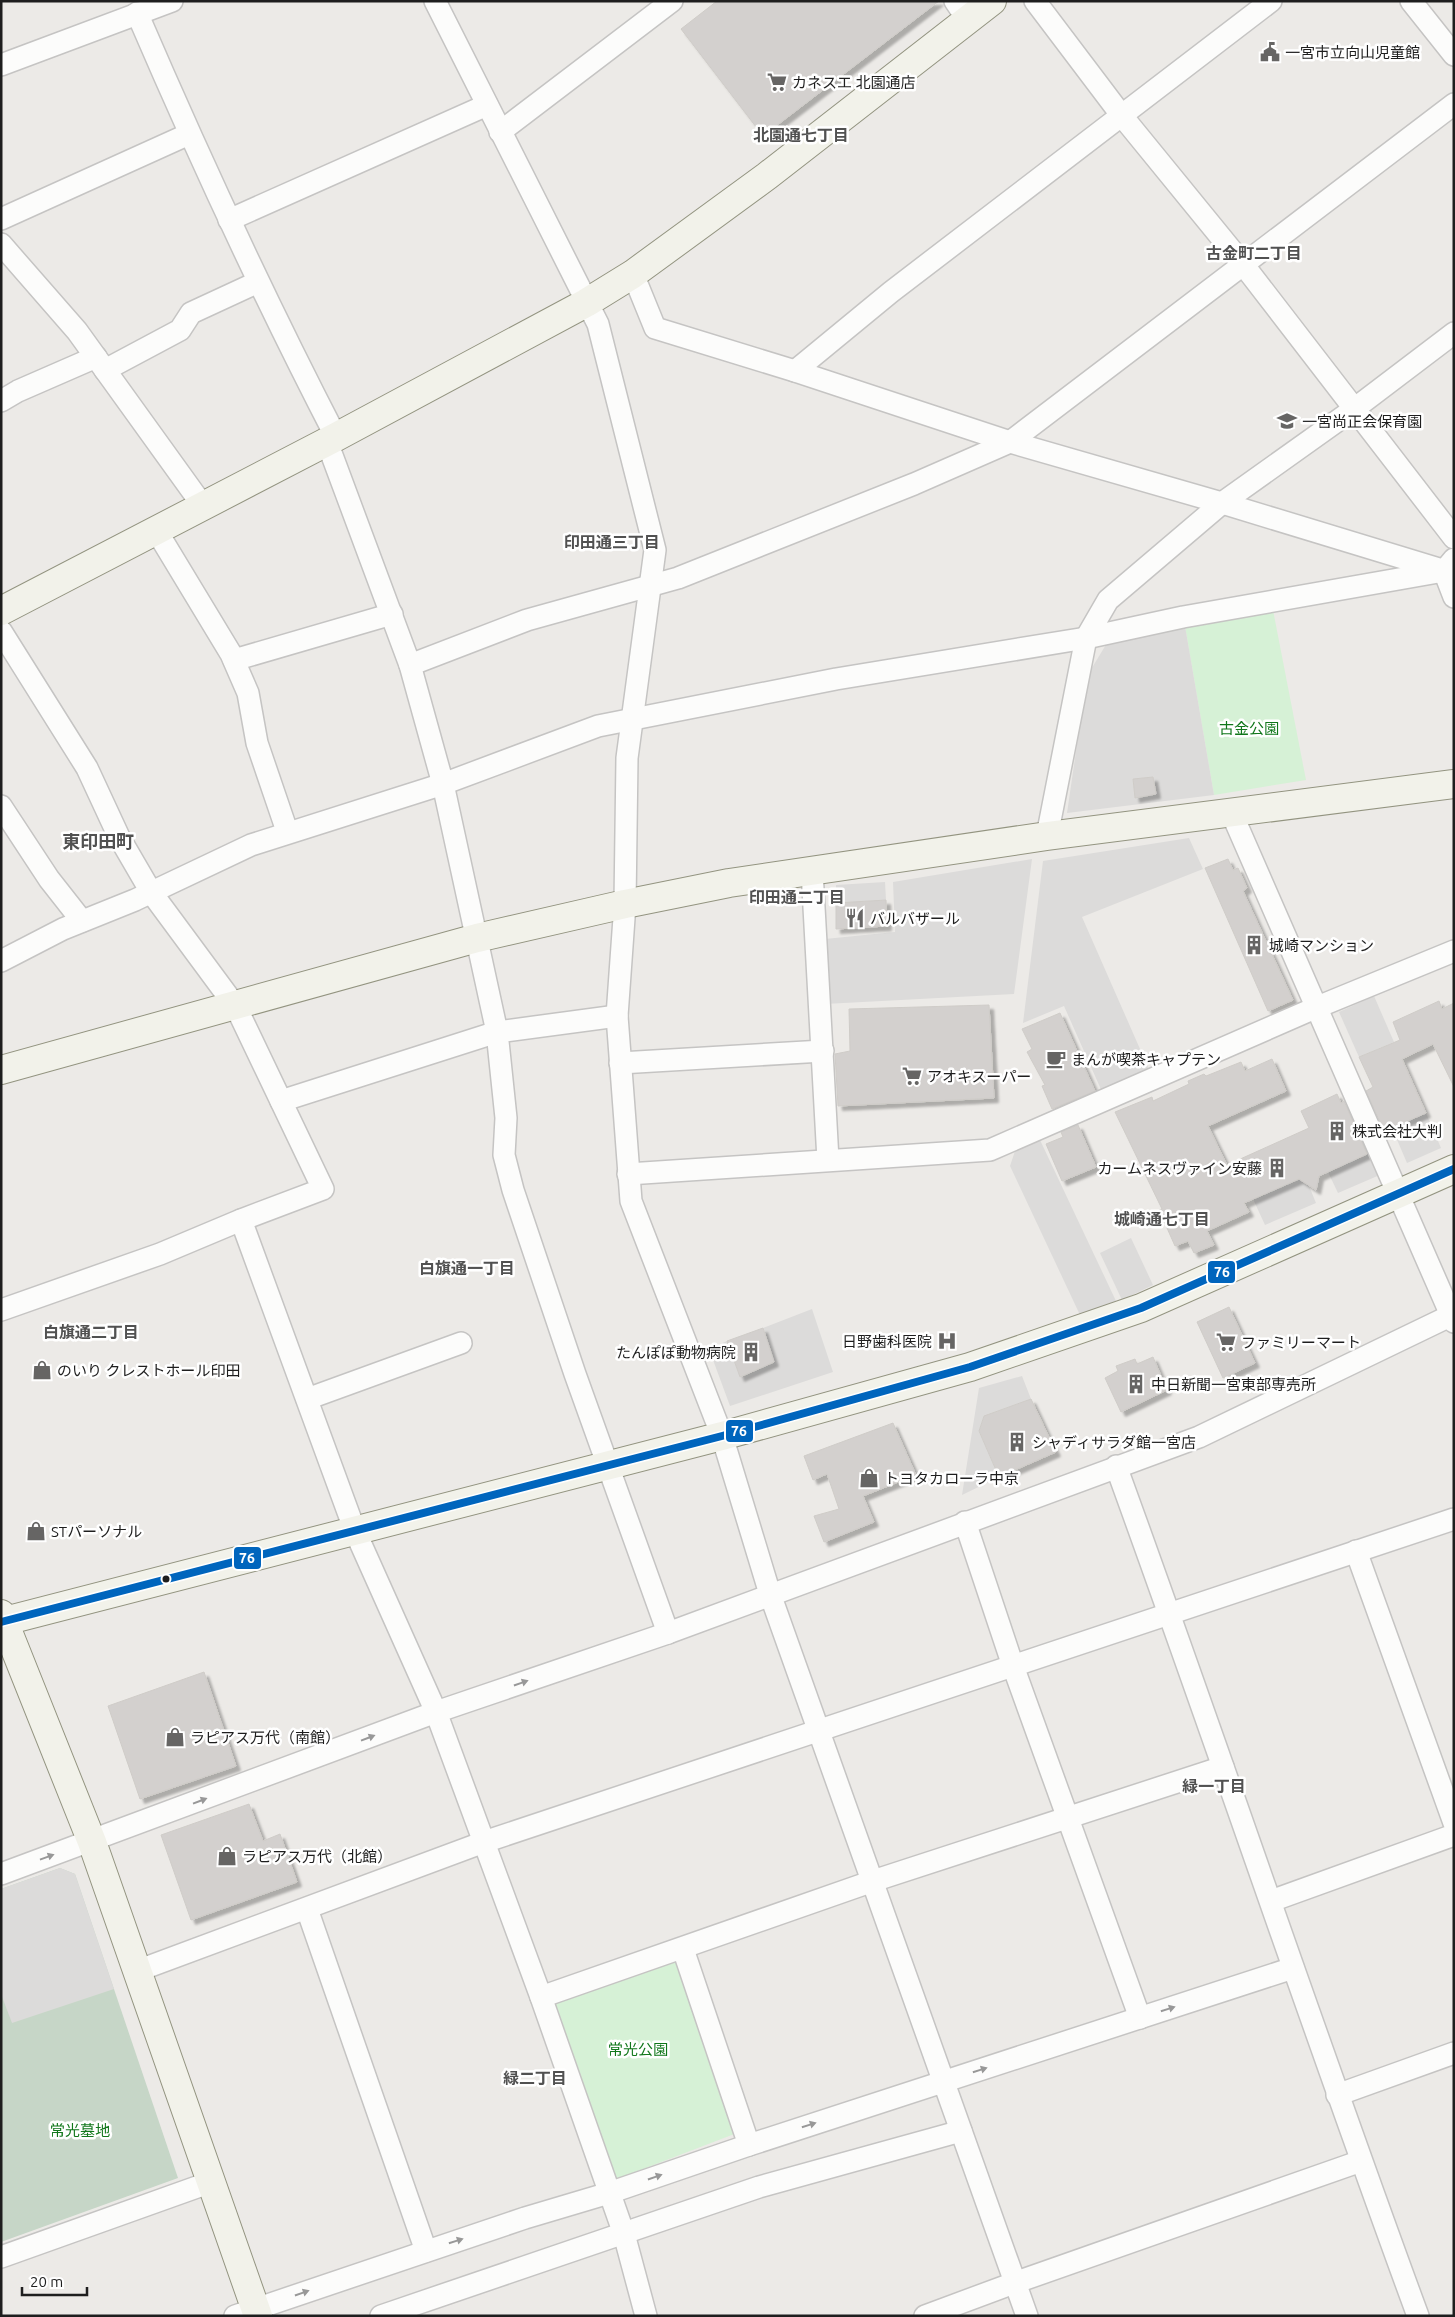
<svg xmlns="http://www.w3.org/2000/svg" width="1455" height="2317" font-family="Ubuntu,'Noto Sans JP',sans-serif">
  <defs>
    <filter id="shadow"><feDropShadow dx="4.5" dy="4.5" stdDeviation="1" flood-color="#0004"/></filter>
  </defs>
  <rect width="100%" height="100%" fill="#eceae7"/>
  <!-- cemetery -->
  <polygon fill="#c6d6c7" points="60,1868 75,1874 178,2178 1,2242 1,1889"/>
  <!-- park -->
  <g fill="#d6f1d6">
    <polygon points="1273,610 1306,780 1214,795 1185,626"/>
    <polygon points="677,1961 737,2133 617,2179 551,2003"/>
  </g>
  <!-- parking -->
  <g fill="#dcdbda">
    <polygon points="1185,626 1214,795 1067,813 1087,676 1107,643"/>
    <polygon points="1189,838 1203,869 1082,917 1151,1074 1103,1094 1064,1006 1023,1023 1043,861"/>
    <polygon points="1032,859 1014,994 825,1004 825,939 895,932 893,882"/>
    <polygon points="885,882 886,900 836,903 836,885"/>
    <polygon points="1374,996 1394,1042 1359,1057 1339,1012"/>
    <polygon points="1426,1113 1441,1148 1407,1163 1392,1128"/>
    <polygon points="1040,1140 1116,1301 1080,1315 1010,1166 1015,1151"/>
    <polygon points="1373,1151 1382,1174 1338,1193 1328,1172"/>
    <polygon points="1305,1176 1316,1203 1265,1225 1253,1199"/>
    <polygon points="1131,1238 1153,1285 1122,1300 1100,1253"/>
    <polygon points="812,1309 833,1372 730,1406 709,1349 727,1341 740,1377 774,1362 763,1328"/>
    <polygon points="1022,1376 1031,1399 984,1416 979,1431 999,1477 962,1495 979,1388"/>
    <polygon points="60,1868 75,1874 114,1989 12,2023 1,1994 1,1889"/>
  </g>
  <!-- building -->
  <g fill="#d3d0ce" stroke="#cfccc8" filter="url(#shadow)">
    <polygon points="717,1 939,1 763,136 681,29"/>
    <polygon points="1153,777 1156,794 1135,798 1133,779"/>
    <polygon points="1228,859 1233,870 1238,868 1247,888 1243,891 1293,1000 1268,1011 1205,868"/>
    <polygon points="886,900 887,926 836,929 836,903"/>
    <polygon points="1439,1001 1442,1009 1454,1003 1454,1087 1433,1044 1402,1059 1426,1113 1384,1131 1366,1091 1373,1087 1359,1057 1400,1040 1393,1022"/>
    <polygon points="989,1005 994,1098 838,1106 835,1054 850,1051 849,1009"/>
    <polygon points="1060,1013 1095,1091 1052,1109 1042,1086 1045,1085 1027,1052 1032,1049 1022,1029"/>
    <polygon points="1272,1059 1286,1091 1208,1126 1227,1165 1309,1128 1301,1111 1337,1094 1341,1103 1344,1101 1367,1154 1319,1176 1316,1190 1299,1179 1244,1203 1249,1212 1207,1231 1214,1245 1194,1253 1188,1241 1175,1246 1159,1210 1162,1209 1115,1112 1152,1097 1153,1101 1189,1084 1188,1081 1204,1074 1206,1076 1241,1062 1245,1071"/>
    <polygon points="1078,1125 1096,1167 1062,1181 1046,1144 1063,1137 1061,1132"/>
    <polygon points="1229,1307 1255,1363 1223,1378 1197,1322"/>
    <polygon points="763,1328 774,1362 740,1377 727,1341"/>
    <polygon points="1153,1357 1167,1390 1121,1412 1105,1378 1118,1371 1116,1366 1135,1359 1137,1364"/>
    <polygon points="1031,1399 1056,1452 999,1477 979,1431 984,1416"/>
    <polygon points="893,1423 916,1475 863,1496 874,1522 824,1542 814,1516 839,1509 827,1474 813,1480 804,1456"/>
    <polygon points="204,1672 236,1766 140,1799 108,1706"/>
    <polygon points="249,1804 263,1841 280,1834 297,1882 191,1920 161,1835"/>
  </g>
  <g fill="none" stroke-linecap="round" stroke-linejoin="round">
    <defs>
      <g id="street">
        <polyline points="435,1 598,324 655,550 627,758 625,904 617,1016 631,1201 722,1436 770,1594 1027,2316"/>
        <polyline points="955,1 968,20"/>
        <polyline points="1035,1 1122,116 1242,263 1454,538"/>
        <polyline points="1411,1 1454,55"/>
        <path d="M137,13C199,157 264,298 336,437"/>
        <polyline points="1,65 172,1"/>
        <polyline points="500,132 672,1"/>
        <polyline points="1,219 189,134"/>
        <polyline points="229,220 487,105"/>
        <polyline points="1,244 77,331 203,506"/>
        <polyline points="633,274 655,328 795,371 1010,442 1222,503 1439,569"/>
        <polyline points="105,370 180,330 191,313 258,282"/>
        <polyline points="795,371 891,292 1271,1"/>
        <polyline points="1,401 18,391 96,357"/>
        <polyline points="327,442 410,665 443,784 497,1032 506,1118 504,1155 513,1190 575,1374 668,1633"/>
        <polyline points="156,530 231,654 248,693 257,743 287,831"/>
        <polyline points="1454,574 1444,571 1454,597"/>
        <polyline points="1,631 87,768 119,837 151,892 236,1007 323,1189 241,1220 160,1254 1,1310"/>
        <polyline points="234,660 392,614"/>
        <polyline points="410,665 527,620 678,578 914,484 1010,442 1454,104"/>
        <polyline points="1,806 49,879 82,921"/>
        <polyline points="1232,814 1454,1322"/>
        <polyline points="1047,836 1086,638 1108,600 1222,503 1354,409 1454,333"/>
        <polyline points="812,871 828,1160"/>
        <polyline points="1,961 63,929 135,900 251,845 443,784 598,726 836,679 1086,638 1183,617 1444,571 1454,559"/>
        <polyline points="620,1063 823,1051"/>
        <polyline points="281,1101 497,1032 617,1016"/>
        <polyline points="628,1174 990,1150 1315,1008 1454,951"/>
        <polyline points="241,1220 355,1531 436,1712 541,1997 624,2234 646,2316"/>
        <polyline points="307,1399 461,1343"/>
        <path d="M1116,1466C1219,1749 1314,2034 1418,2316"/>
        <polyline points="965,1522 1013,1666 1140,2018"/>
        <polyline points="1356,1551 1454,1823"/>
        <polyline points="1,1874 436,1712 668,1633 1199,1437 1454,1314"/>
        <polyline points="1271,1901 1454,1835"/>
        <polyline points="307,1909 426,2251"/>
        <polyline points="683,1949 749,2145"/>
        <polyline points="137,1971 484,1842 1454,1519"/>
        <polyline points="541,1997 873,1881 1223,1767"/>
        <polyline points="1337,2095 1454,2053"/>
        <polyline points="1,2257 211,2182"/>
        <polyline points="235,2316 525,2218 609,2193 749,2145 1293,1968"/>
        <polyline points="381,2316 759,2187 961,2131"/>
        <polyline points="925,2316 1014,2283 1361,2161"/>
      </g>
      <g id="secondary">
        <polyline points="1,611 336,437 586,303 633,274 767,176 992,1"/>
        <polyline points="1,1070 477,938 625,904 729,883 1047,836 1454,784"/>
        <polyline points="1,1614 92,1842 258,2316"/>
        <polyline points="1,1622 722,1436 970,1367 1141,1308 1454,1169"/>
      </g>
    </defs>
    <!-- street casing -->
    <use href="#street" stroke="#c5c4c3" stroke-width="24"/>
    <!-- secondary casing -->
    <use href="#secondary" stroke="#939480" stroke-width="30"/>
    <!-- street -->
    <use href="#street" stroke="#fcfcfb" stroke-width="21"/>
    <!-- secondary -->
    <use href="#secondary" stroke="#f2f2ea" stroke-width="28"/>
    <defs>
      <polyline id="bus-1" points="1,1622 722,1436 970,1367 1141,1308 1454,1169"/>
    </defs>
    <!-- bus-1 casing -->
    <use href="#bus-1" stroke="#fff" stroke-width="11"/>
    <!-- bus-1 -->
    <use href="#bus-1" stroke="#0065bd" stroke-width="8"/>
  </g>
  <!-- one-way arrows -->
  <defs><path id="oneway-solid" d="M-6-.8H1V-3.2L6.5 0L1 3.2V.8H-6Z" transform="scale(1.25)"/></defs>
  <g fill="#989898">
    <use href="#oneway-solid" transform="translate(521 1683) rotate(-19)"/>
    <use href="#oneway-solid" transform="translate(368 1738) rotate(-21)"/>
    <use href="#oneway-solid" transform="translate(200 1801) rotate(-21)"/>
    <use href="#oneway-solid" transform="translate(47 1857) rotate(-20)"/>
    <use href="#oneway-solid" transform="translate(1168 2009) rotate(-18)"/>
    <use href="#oneway-solid" transform="translate(980 2070) rotate(-18)"/>
    <use href="#oneway-solid" transform="translate(809 2125) rotate(-18)"/>
    <use href="#oneway-solid" transform="translate(655 2177) rotate(-19)"/>
    <use href="#oneway-solid" transform="translate(456 2241) rotate(-18)"/>
    <use href="#oneway-solid" transform="translate(302 2293) rotate(-19)"/>
  </g>
  <!-- icons -->
  <defs>
    <symbol id="civic-bare" viewBox="-9 -9 18 18"><path d="M-.6-6.5H3V-4.5H.6V-3L4-1V1h2V6H-6V1h2V-1L-.6-3ZM-1.2 2.5V6h2.4V2.5Z" fill="#666564" stroke="#fff" stroke-width="2.5" paint-order="stroke"/></symbol>
    <symbol id="supermarket-bare" viewBox="-9 -9 18 18"><path d="M-6-5.5h2.5l.6 2H6L4.5 2H-2.5L-4.4-4H-6ZM-1.5 3.2a1.3 1.3 0 1 0 .1 0ZM3 3.2a1.3 1.3 0 1 0 .1 0Z" fill="#666564" stroke="#fff" stroke-width="2.5" paint-order="stroke"/></symbol>
    <symbol id="school-bare" viewBox="-9 -9 18 18"><path d="M0-5L7-2L0 1L-7-2ZM-4 1L0 2.5L4 1V4Q0 6-4 4Z" fill="#666564" stroke="#fff" stroke-width="2.5" paint-order="stroke"/></symbol>
    <symbol id="restaurant-bare" viewBox="-9 -9 18 18"><path d="M-5-6h1v4h1v-4h1v4h1v-4h1v5L-1.5 .5V6h-2V.5L-5-1ZM5-6V6H3V1.5H1.5Q1.5-4 5-6Z" fill="#666564" stroke="#fff" stroke-width="2.5" paint-order="stroke"/></symbol>
    <symbol id="building-bare" viewBox="-9 -9 18 18"><path d="M-4-6H4V6H1V3H-1V6H-4ZM-2.5-4.3h1.7v1.8h-1.7ZM.8-4.3h1.7v1.8H.8ZM-2.5-1h1.7V.8h-1.7ZM.8-1h1.7V.8H.8Z" fill="#666564" stroke="#fff" stroke-width="2.5" paint-order="stroke"/></symbol>
    <symbol id="cafe-bare" viewBox="-9 -9 18 18"><path d="M-5.5-4.5H6V0H3Q3 3.5 0 3.5H-2.5Q-5.5 3.5-5.5 0ZM3-3.2v2h1.7v-2ZM-6 4.5H4V6H-6Z" fill="#666564" stroke="#fff" stroke-width="2.5" paint-order="stroke"/></symbol>
    <symbol id="hospital-bare" viewBox="-9 -9 18 18"><path d="M-5-5h3v3.5h4V-5h3V5h-3V1.5h-4V5h-3Z" fill="#666564" stroke="#fff" stroke-width="2.5" paint-order="stroke"/></symbol>
    <symbol id="shop-bare" viewBox="-9 -9 18 18"><path d="M-5-2.5h2.3a2.7 3.5 0 0 1 5.4 0H5L5.5 6h-11ZM-1.5-2.5h3a1.5 2.3 0 0 0-3 0Z" fill="#666564" stroke="#fff" stroke-width="2.5" paint-order="stroke"/></symbol>
  </defs>
  <g fill-rule="evenodd">
    <use href="#civic-bare" x="1256" y="38" width="28" height="28"/>
    <use href="#supermarket-bare" x="763" y="68" width="28" height="28"/>
    <use href="#school-bare" x="1273" y="407" width="28" height="28"/>
    <use href="#restaurant-bare" x="841" y="904" width="28" height="28"/>
    <use href="#building-bare" x="1240" y="931" width="28" height="28"/>
    <use href="#cafe-bare" x="1042" y="1045" width="28" height="28"/>
    <use href="#supermarket-bare" x="898" y="1062" width="28" height="28"/>
    <use href="#building-bare" x="1323" y="1117" width="28" height="28"/>
    <use href="#building-bare" x="1263" y="1154" width="28" height="28"/>
    <use href="#hospital-bare" x="933" y="1327" width="28" height="28"/>
    <use href="#supermarket-bare" x="1212" y="1328" width="28" height="28"/>
    <use href="#building-bare" x="737" y="1338" width="28" height="28"/>
    <use href="#shop-bare" x="28" y="1356" width="28" height="28"/>
    <use href="#building-bare" x="1122" y="1370" width="28" height="28"/>
    <use href="#building-bare" x="1003" y="1428" width="28" height="28"/>
    <use href="#shop-bare" x="855" y="1464" width="28" height="28"/>
    <use href="#shop-bare" x="22" y="1517" width="28" height="28"/>
    <use href="#shop-bare" x="161" y="1723" width="28" height="28"/>
    <use href="#shop-bare" x="213" y="1842" width="28" height="28"/>
  </g>
  <!-- markers -->
  <circle fill="#1e1e1e" stroke="#fff" stroke-width="2" cx="166" cy="1579" r="4.5"/>
  <g text-anchor="middle" dominant-baseline="central" stroke-width="5" stroke-linejoin="round" paint-order="stroke">
    <!-- poi labels -->
    <g font-size="15" fill="#1e1e1e" stroke="#fff" text-anchor="start">
      <text x="1285" y="52">一宮市立向山児童館</text>
      <text x="792" y="82">カネスエ 北園通店</text>
      <text x="1302" y="421">一宮尚正会保育園</text>
      <text x="870" y="918">バルバザール</text>
      <text x="1269" y="945">城崎マンション</text>
      <text x="1071" y="1059">まんが喫茶キャプテン</text>
      <text x="927" y="1076">アオキスーパー</text>
      <text x="1352" y="1131">株式会社大判</text>
      <text x="1262" y="1168" text-anchor="end">カームネスヴァイン安藤</text>
      <text x="932" y="1341" text-anchor="end">日野歯科医院</text>
      <text x="1241" y="1342">ファミリーマート</text>
      <text x="736" y="1352" text-anchor="end">たんぽぽ動物病院</text>
      <text x="57" y="1370">のいり クレストホール印田</text>
      <text x="1151" y="1384">中日新聞一宮東部専売所</text>
      <text x="1032" y="1442">シャディサラダ館一宮店</text>
      <text x="884" y="1478">トヨタカローラ中京</text>
      <text x="51" y="1531">STパーソナル</text>
      <text x="190" y="1737">ラピアス万代（南館）</text>
      <text x="242" y="1856">ラピアス万代（北館）</text>
    </g>
    <!-- park labels -->
    <g font-size="15" fill="#11771b" stroke="#fff">
      <text x="1249" y="728">古金公園</text>
      <text x="638" y="2049">常光公園</text>
      <text x="80" y="2130">常光墓地</text>
    </g>
    <!-- neighbourhood labels -->
    <g font-size="16" font-weight="bold" fill="#515151" stroke="#fff">
      <text x="801" y="135">北園通七丁目</text>
      <text x="1254" y="253">古金町二丁目</text>
      <text x="612" y="542">印田通三丁目</text>
      <text x="797" y="897">印田通二丁目</text>
      <text x="1162" y="1219">城崎通七丁目</text>
      <text x="467" y="1268">白旗通一丁目</text>
      <text x="91" y="1332">白旗通二丁目</text>
      <text x="1214" y="1786">緑一丁目</text>
      <text x="535" y="2078">緑二丁目</text>
    </g>
    <!-- quarter labels -->
    <g font-size="18" font-weight="bold" fill="#515151" stroke="#fff">
      <text x="98" y="841">東印田町</text>
    </g>
  </g>
  <g stroke="#fff" stroke-width="2">
    <rect x="1207" y="1260" width="29" height="24" rx="5" fill="#0065bd"/>
    <rect x="725" y="1419" width="29" height="24" rx="5" fill="#0065bd"/>
    <rect x="233" y="1546" width="29" height="24" rx="5" fill="#0065bd"/>
  </g>
  <g font-size="14" text-anchor="middle" font-weight="bold" fill="#fff">
    <text x="1222" y="1277">76</text>
    <text x="739" y="1436">76</text>
    <text x="247" y="1563">76</text>
  </g>
  <!-- border -->
  <rect width="1455" height="2317" fill="none" stroke="#1e1e1e" stroke-width="5"/>
  <!-- scale -->
  <path d="M22 2287v8h65v-8" fill="none" stroke="#1e1e1e" stroke-width="2.5"/>
  <text x="30" y="2287" font-size="15" fill="#1e1e1e" stroke="#ffffff" stroke-width="4" paint-order="stroke">20 m</text>
</svg>
